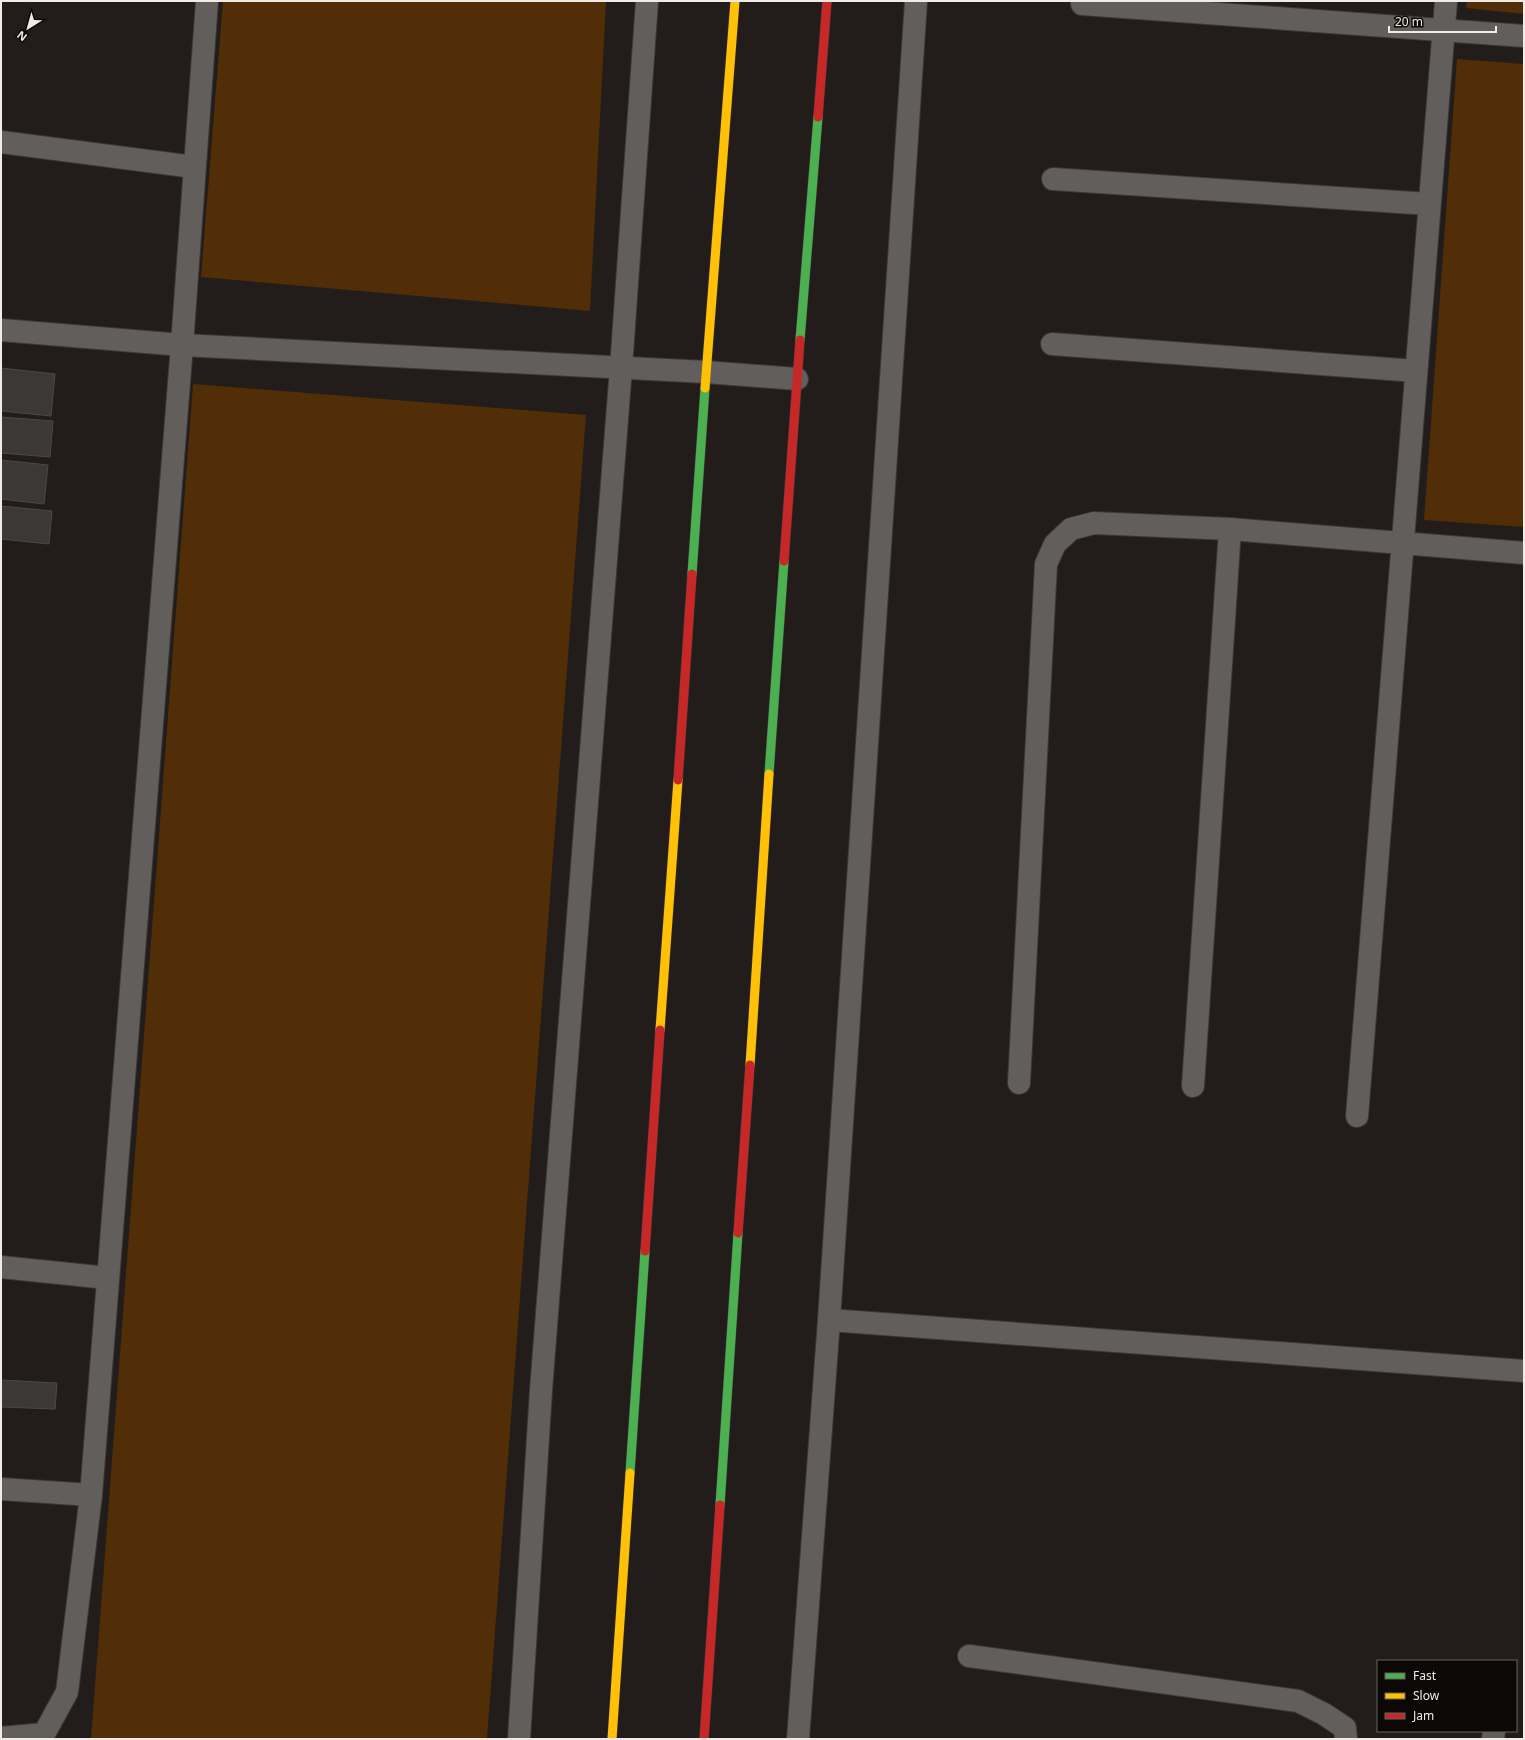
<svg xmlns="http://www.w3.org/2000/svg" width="1525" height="1740" font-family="'Noto Sans',sans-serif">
  <rect width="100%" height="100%" fill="#221d1a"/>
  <!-- green -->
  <g fill="#512d08">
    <polygon points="223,1 606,1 590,311 201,277"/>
    <polygon points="1467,1 1524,1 1524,14 1466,8"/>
    <polygon points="1457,59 1524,64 1524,527 1424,520"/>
    <polygon points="193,384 586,415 487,1739 91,1739"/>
  </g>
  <!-- building -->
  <g fill="#3c3835" stroke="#4c4844">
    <polygon points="1,368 55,374 51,416 1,411"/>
    <polygon points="1,417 53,421 50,457 1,453"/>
    <polygon points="1,460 48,465 44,504 1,499"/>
    <polygon points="1,506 52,511 49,544 1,539"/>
    <polygon points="1,1380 57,1383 55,1409 1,1407"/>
  </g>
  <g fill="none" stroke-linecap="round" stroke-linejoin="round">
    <defs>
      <g id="street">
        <polyline points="1082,4 1524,36"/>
        <polyline points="1,142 194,167"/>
        <polyline points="1053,179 1429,204"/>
        <polyline points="1,330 182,345 706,372 797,379"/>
        <polyline points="1052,344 1416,371"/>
        <polyline points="1019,1083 1046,564 1055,544 1071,529 1094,523 1230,529 1524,553"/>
        <polyline points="1193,1086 1230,529"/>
        <polyline points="1357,1116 1446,1"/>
        <polyline points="1,1267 108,1278"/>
        <polyline points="829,1320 1524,1371"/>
        <polyline points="1,1489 91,1495"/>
        <polyline points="969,1656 1298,1701 1324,1714 1345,1728 1346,1739"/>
        <polyline points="1,1738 44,1734 67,1692 91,1495 182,345 207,1"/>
        <polyline points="519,1739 541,1390 621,368 647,1"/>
        <polyline points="798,1739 829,1320 916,1"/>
        <polyline points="1493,1739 1494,1731"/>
      </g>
      <g id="fast">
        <polyline points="800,340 818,117"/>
        <polyline points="692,574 705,388"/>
        <polyline points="769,774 784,561"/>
        <polyline points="630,1473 645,1251"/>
        <polyline points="720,1505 738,1233"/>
      </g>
      <g id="slow">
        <polyline points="705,388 735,1"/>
        <polyline points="660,1030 678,780"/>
        <polyline points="750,1065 769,774"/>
        <polyline points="612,1739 630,1473"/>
      </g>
      <g id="jam">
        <polyline points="818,117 827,1"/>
        <polyline points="784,561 800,340"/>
        <polyline points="678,780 692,574"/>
        <polyline points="738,1233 750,1065"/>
        <polyline points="645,1251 660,1030"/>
        <polyline points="704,1739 720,1505"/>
      </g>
    </defs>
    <!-- street casing -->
    <use href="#street" stroke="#3d3837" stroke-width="24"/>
    <!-- fast casing -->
    <use href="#fast" stroke="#3d3837" stroke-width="10"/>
    <!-- slow casing -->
    <use href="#slow" stroke="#3d3837" stroke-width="10"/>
    <!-- jam casing -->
    <use href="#jam" stroke="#3d3837" stroke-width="10"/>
    <!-- street -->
    <use href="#street" stroke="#625e5b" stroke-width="22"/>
    <!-- fast -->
    <use href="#fast" stroke="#4caf50" stroke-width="9"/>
    <!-- slow -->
    <use href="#slow" stroke="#ffc107" stroke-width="9"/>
    <!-- jam -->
    <use href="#jam" stroke="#c62828" stroke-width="9"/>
  </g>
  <!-- border -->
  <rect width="1525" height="1740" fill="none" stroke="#f1ebe6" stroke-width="4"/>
  <!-- legend -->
  <rect x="1377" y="1660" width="140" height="72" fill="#0b0805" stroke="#67635f"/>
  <rect x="1385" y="1673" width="20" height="6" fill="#4caf50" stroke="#67635f"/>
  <text x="1413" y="1680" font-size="12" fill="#f1ebe6">Fast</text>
  <rect x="1385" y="1693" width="20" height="6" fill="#ffc107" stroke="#67635f"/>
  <text x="1413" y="1700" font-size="12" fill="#f1ebe6">Slow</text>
  <rect x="1385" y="1713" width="20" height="6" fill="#c62828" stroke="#67635f"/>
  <text x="1413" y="1720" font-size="12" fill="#f1ebe6">Jam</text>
  <!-- north arrow -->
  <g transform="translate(28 28) rotate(217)" stroke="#0b0805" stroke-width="3" paint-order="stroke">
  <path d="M0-3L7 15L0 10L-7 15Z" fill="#f1ebe6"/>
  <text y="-6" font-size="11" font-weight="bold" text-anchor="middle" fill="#f1ebe6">N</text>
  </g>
  <!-- scale -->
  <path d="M1389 26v6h107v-6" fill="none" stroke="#f1ebe6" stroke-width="2"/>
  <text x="1395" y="26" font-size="12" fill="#f1ebe6" stroke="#0b0805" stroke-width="3" paint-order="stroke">20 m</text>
</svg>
